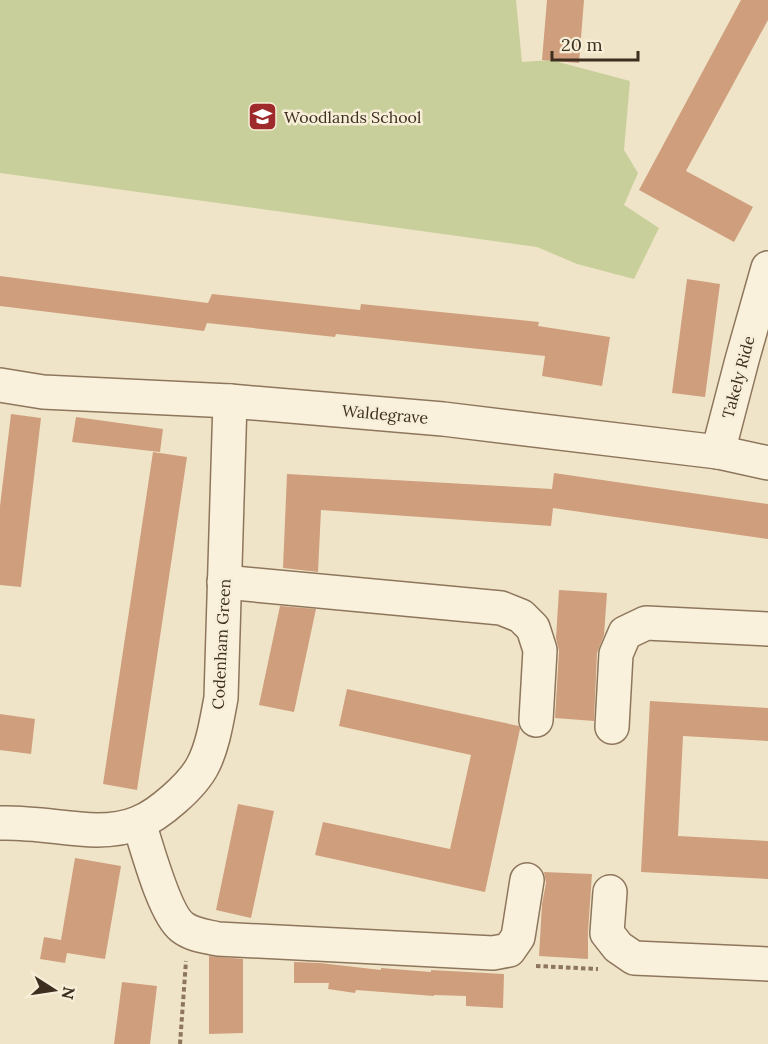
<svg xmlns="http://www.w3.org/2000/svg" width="768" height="1044" font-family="Lora,serif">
  <rect width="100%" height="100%" fill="#f0e4c8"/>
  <!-- green -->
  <polygon fill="#c9cf9b" points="0,0 516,0 522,62 551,60 630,81 624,150 638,173 624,205 659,228 634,279 577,264 537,247 0,173"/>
  <!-- building -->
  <g fill="#cf9f7d">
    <polygon points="547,0 584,0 579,63 542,60"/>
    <polygon points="741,0 768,0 768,20 686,171 753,207 734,242 639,190"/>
    <polygon points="0,276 208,303 212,294 360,310 361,304 539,322 538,326 610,337 602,386 542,376 545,356 336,334 335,337 207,323 204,331 0,306"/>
    <polygon points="687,279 720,284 705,397 672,393"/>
    <polygon points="11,414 41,418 21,587 0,585 0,506"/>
    <polygon points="76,417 163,429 160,452 72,442"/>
    <polygon points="153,452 187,457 137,790 103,784"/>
    <polygon points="554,473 768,504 768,539 553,508 551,526 321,510 318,572 283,568 287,474 552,489"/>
    <polygon points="559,590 607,593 604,635 597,653 594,721 555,718 559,651 556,638"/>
    <polygon points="280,606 316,609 294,712 259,705"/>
    <polygon points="347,689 519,726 520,729 485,892 315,855 323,822 450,849 471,755 339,726"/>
    <polygon points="650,701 768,708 768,741 683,736 678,836 768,841 768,879 641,872"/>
    <polygon points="0,714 35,719 31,754 0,750"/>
    <polygon points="238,804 274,811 251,918 216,910"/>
    <polygon points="75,858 121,866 105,959 67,953 65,963 40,959 44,937 61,940"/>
    <polygon points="544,872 592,874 588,932 588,959 539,956 542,904 546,883"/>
    <polygon points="209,956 243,959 243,1033 209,1034"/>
    <polygon points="294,962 320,963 381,970 381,968 431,972 431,970 504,974 503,1008 466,1006 466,996 434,995 434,996 356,990 355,993 328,989 329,983 294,983"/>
    <polygon points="122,982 157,986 150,1044 114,1044"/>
  </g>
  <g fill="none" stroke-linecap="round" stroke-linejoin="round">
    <defs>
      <g id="minor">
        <polyline points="0,385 43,392 230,401 443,419 718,452 768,463"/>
        <polyline points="718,452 742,360 768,268"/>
        <polyline points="224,582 501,608 521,616 533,628 540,650 536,720"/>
        <polyline points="612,727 616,654 625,633 646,623 768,629"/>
        <path d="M0,823C33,822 65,829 97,830C110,830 126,828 138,823C159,815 193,785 203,765C213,746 217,719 221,698L230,401"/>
        <path d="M139,823C147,847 164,913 182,927C192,935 205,936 218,939L493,953L509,950L518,937L527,880"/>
        <polyline points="610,892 607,933 618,947 634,958 768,964"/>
      </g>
    </defs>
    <!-- minor casing -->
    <use href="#minor" stroke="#8d765c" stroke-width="36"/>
    <!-- path -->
    <g stroke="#8d765c" stroke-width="4" stroke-dasharray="4.5 3" stroke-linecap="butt">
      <polyline points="536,966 598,969"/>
      <polyline points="180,1044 186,961"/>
    </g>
    <!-- minor -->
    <use href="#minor" stroke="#faf1dc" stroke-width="33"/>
  </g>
  <!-- icons -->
  <defs>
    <symbol id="school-square" viewBox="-11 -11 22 22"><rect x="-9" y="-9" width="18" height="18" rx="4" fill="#9e2a2b" stroke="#f7eed8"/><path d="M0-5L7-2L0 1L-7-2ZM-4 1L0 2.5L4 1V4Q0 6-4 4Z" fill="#fff"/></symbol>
  </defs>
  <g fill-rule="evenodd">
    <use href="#school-square" x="246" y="100" width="33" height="33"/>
  </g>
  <g text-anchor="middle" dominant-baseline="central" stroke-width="5" stroke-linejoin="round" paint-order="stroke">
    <!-- poi labels -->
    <g font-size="16" fill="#3d2e20" stroke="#f7eed8" text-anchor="start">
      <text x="284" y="117">Woodlands School</text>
    </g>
    <!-- street labels -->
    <g font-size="16" fill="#3d2e20" stroke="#f7eed8">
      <text transform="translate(738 377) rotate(-75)">Takely Ride</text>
      <text transform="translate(385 414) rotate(5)">Waldegrave</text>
      <text transform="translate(221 644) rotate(-87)">Codenham Green</text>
    </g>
  </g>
  <!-- north arrow -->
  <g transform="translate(54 990) rotate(102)" stroke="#f7eed8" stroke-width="4.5" paint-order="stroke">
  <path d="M0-4.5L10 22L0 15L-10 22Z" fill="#3d2e20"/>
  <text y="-9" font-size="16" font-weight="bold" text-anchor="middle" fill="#3d2e20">N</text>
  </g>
  <!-- scale -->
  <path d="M552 51v9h86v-9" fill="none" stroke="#3d2e20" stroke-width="3"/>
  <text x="561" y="51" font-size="18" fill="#3d2e20" stroke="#f7eed8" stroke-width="4.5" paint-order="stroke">20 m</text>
</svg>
